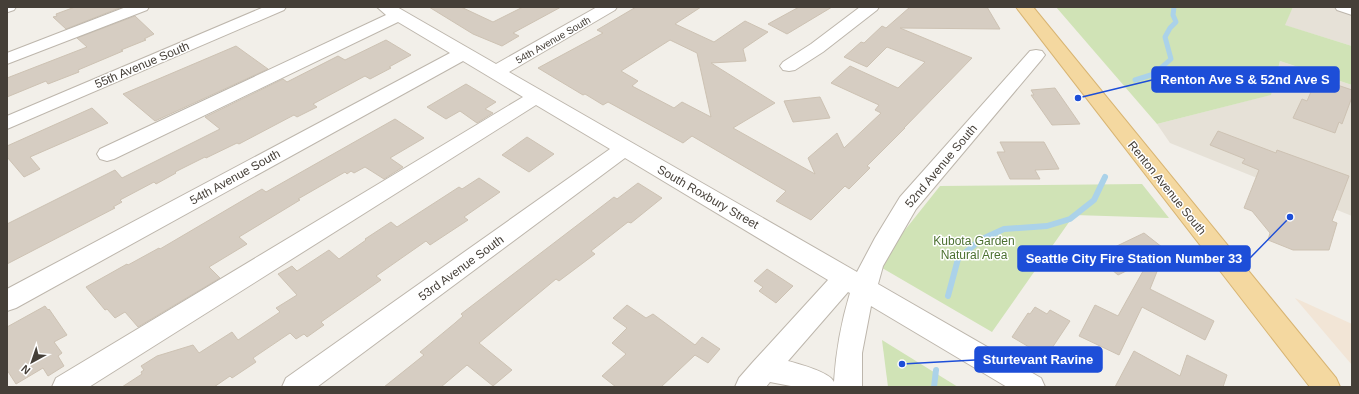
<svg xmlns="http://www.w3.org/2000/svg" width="1359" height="394" font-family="Arial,sans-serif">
  <rect width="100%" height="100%" fill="#f2efe9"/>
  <!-- residential -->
  <g fill="#e6e1d7">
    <polygon points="1293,7 1352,7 1352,46 1284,25"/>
    <polygon points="1280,61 1352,85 1352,216 1170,143 1157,124 1270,95"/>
  </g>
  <!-- commercial -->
  <polygon fill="#f2e5d6" points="1295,298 1352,324 1352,365"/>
  <!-- green -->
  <g fill="#d0e3b6">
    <polygon points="1056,7 1293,7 1285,25 1352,46 1352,85 1280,61 1271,95 1157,124"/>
    <polygon points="1142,184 1169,218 1074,215 992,332 877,265 940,186"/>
    <polygon points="882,340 958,387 888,387"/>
  </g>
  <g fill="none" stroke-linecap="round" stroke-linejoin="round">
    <!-- stream-far1 -->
    <polyline stroke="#abd2e9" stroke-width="5" points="1135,80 1154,74 1171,59 1165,37 1170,28 1176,22 1173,15 1174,7"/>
    <!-- stream -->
    <g stroke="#abd2e9" stroke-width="6">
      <polyline points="948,296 958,259 980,240 1004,229 1047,226 1070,219 1094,200 1105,177"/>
      <polyline points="934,387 936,370"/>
    </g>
  </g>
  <!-- building -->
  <g fill="#d6cdc2" stroke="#cdc2b3" fill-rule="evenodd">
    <polygon points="75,7 122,7 66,29 53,17 57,16 56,14"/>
    <polygon points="429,7 461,7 493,22 523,7 561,7 513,33 519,36 502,46 473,34"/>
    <path d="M636,7H701L675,24L714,42L745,21L768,32L743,49L746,61L711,63L775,103L733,128L815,174L808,158L837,133L844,148L881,113L875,110L879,105L831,83L850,66L898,88L925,62L887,47L867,67L844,57L861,42L864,43L882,26L886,28L910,7H987L1000,29L900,28L972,58L904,128H905L867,166L870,168L849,189L845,186L811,220L776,201L786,191L692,136L683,143L608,102L603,105L585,94L583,95L538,68L603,33L597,30ZM670,40L697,53L711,117L682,102L674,108L632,86L638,81L621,71Z"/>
    <polygon points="799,7 832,7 787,34 768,24"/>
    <polygon points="135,16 154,34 144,39 146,40 121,50 123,51 78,70 79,72 48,84 46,81 7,97 7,78 87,47 77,38"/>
    <polygon points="386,40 411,55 389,67 391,68 370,79 365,76 313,104 317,107 297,117 294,115 239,144 237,143 206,158 205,157 175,172 176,173 156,184 154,182 120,200 122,202 113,207 115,208 7,264 7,224 115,170 122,178 220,129 205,117 283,79 287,82 338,56 345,60"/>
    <polygon points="236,46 268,69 155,121 123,94"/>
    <polygon points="1317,78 1352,90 1352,97 1342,124 1339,122 1335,133 1293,118 1302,99 1307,101"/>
    <polygon points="466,84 496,102 485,109 493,113 477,123 460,111 446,119 427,107"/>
    <polygon points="1055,88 1080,124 1052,125 1031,95 1034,95 1031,90"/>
    <polygon points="820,97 830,118 793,122 784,101"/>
    <polygon points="92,108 108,123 30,157 40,169 24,177 7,157 7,146"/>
    <polygon points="395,119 424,138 390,158 403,167 384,179 365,167 354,173 351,171 347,174 345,172 298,199 300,200 239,237 247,244 209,267 220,278 138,327 125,312 115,318 107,309 105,310 86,287 127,264 128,265 159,248 160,249 262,189 266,192"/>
    <polygon points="1218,131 1276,153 1277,150 1349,176 1332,221 1337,223 1329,250 1293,250 1268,240 1270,233 1252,211 1244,208 1259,170 1242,163 1245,159 1210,145"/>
    <polygon points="527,137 554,154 529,172 502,155"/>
    <polygon points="1000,142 1044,142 1059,169 1035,170 1040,179 1010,179 997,152 1005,152"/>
    <polygon points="479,178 500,192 464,217 468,220 430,245 426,241 376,276 381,280 321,322 324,325 307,337 304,334 296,339 290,333 253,358 256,362 232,378 230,376 214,387 122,387 142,374 141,372 144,370 141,366 157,356 193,345 199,353 232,332 238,340 280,312 276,308 297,295 278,274 292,266 297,271 329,250 339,259 366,240 365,239 391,222 397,227 459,187 462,189"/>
    <polygon points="638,183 662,198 631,223 628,222 591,251 595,254 559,281 556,279 479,343 512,370 493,386 467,365 441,387 384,387 424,355 420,352 455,323 463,316 461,314 601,207 614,197 617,199"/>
    <polygon points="1144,233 1167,251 1118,275 1096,256"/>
    <polygon points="1147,264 1158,269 1150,289 1214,321 1205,340 1142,307 1119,355 1079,336 1095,305 1118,316"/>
    <polygon points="767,269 793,286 776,303 759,291 763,287 754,281"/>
    <polygon points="627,305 646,318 653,314 695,345 702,337 720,349 708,363 695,355 661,387 616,387 602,376 626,354 612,343 627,328 613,318"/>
    <polygon points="45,306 48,310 49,309 67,335 54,342 62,353 58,356 64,366 48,376 43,368 16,384 7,370 7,327"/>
    <polygon points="1035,307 1047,314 1050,310 1070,321 1046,357 1012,337 1028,313 1030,314"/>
    <polygon points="1134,351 1180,376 1187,355 1227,375 1223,387 1115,387"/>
  </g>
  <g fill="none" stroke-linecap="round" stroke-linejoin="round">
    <defs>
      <g id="minor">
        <polygon points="7,7 16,7 14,10 8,12"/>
        <polygon points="126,7 149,7 147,10 7,64 7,53"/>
        <polygon points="264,7 286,7 284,10 7,129 7,116"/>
        <path d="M377,7H397L496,64L597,7H617L615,10L509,72L857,272L875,238L900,197L1030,51L1036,50L1042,51L1045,55L1042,59L916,209L883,266L878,284L1041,378L1045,387H1007L871,306L862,353V387H796L770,382L766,387H735L739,378L753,362L828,280L625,158L317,387H282L286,378L610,149L536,105L89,387H52L56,378L523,97L463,61L16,308L7,311V289L450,53L398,22L114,159L107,161L100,159L97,154L100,149L386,15ZM848,292L850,293C841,323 836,351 834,382C830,372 799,364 788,361Z"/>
        <polygon points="860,7 879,7 877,10 823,52 795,70 789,71 783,70 780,66 783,62 811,44"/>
        <polygon points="1335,7 1352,7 1352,15 1337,10"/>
      </g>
      <polygon id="major" points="1016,7 1033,7 1336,378 1340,387 1310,387"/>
    </defs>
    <!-- minor casing -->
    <use href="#minor" stroke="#bdb6ac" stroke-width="2"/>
    <!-- major casing -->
    <use href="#major" stroke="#d8b472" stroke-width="2"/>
    <!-- minor -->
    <use href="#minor" fill="#fff" fill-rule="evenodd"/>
    <!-- major -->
    <use href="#major" fill="#f4d8a0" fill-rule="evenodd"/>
  </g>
  <g text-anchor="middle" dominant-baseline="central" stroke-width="3" stroke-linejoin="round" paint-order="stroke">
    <!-- far-street labels -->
    <g font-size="10" fill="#453f38" stroke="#fff">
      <text transform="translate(553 40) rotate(-30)">54th Avenue South</text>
    </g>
    <!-- street labels -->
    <g font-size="12" fill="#453f38" stroke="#fff">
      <text transform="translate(142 65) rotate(-23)">55th Avenue South</text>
      <text transform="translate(941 166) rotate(-50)">52nd Avenue South</text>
      <text transform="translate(235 177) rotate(-29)">54th Avenue South</text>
      <text transform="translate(1167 188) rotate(51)">Renton Avenue South</text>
      <text transform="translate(708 197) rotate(30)">South Roxbury Street</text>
      <text transform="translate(461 268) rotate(-36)">53rd Avenue South</text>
    </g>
    <!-- park labels -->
    <g font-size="12" fill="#4c7131" stroke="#fff">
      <text x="974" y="241">Kubota Garden<tspan x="974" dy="14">Natural Area</tspan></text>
    </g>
  </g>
  <!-- callouts -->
  <path fill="none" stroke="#1d4ed8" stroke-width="1.5" d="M1078 98L1152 80M1290 217L1250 258M902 364L975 360"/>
  <g fill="#1d4ed8" stroke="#fff" stroke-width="1.5">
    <circle cx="1078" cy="98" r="4"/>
    <circle cx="1290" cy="217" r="4"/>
    <circle cx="902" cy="364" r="4"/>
  </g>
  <g fill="#1d4ed8" stroke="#1d4ed8" stroke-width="1.5">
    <rect x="1152" y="67" width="187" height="25" rx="4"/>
    <rect x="1018" y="246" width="232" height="25" rx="4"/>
    <rect x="975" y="347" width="127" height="25" rx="4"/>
  </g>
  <g font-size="13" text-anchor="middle" font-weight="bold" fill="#fff">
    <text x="1245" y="84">Renton Ave S &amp; 52nd Ave S</text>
    <text x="1134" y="263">Seattle City Fire Station Number 33</text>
    <text x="1038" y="364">Sturtevant Ravine</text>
  </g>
  <!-- border -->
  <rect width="1359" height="394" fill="none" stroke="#453f38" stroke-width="16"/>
  <!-- north arrow -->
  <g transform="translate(32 362) rotate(220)" stroke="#ffffff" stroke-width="3" paint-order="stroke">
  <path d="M0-3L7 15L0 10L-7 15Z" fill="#453f38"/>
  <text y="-6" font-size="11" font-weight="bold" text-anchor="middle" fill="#453f38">N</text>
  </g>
</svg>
